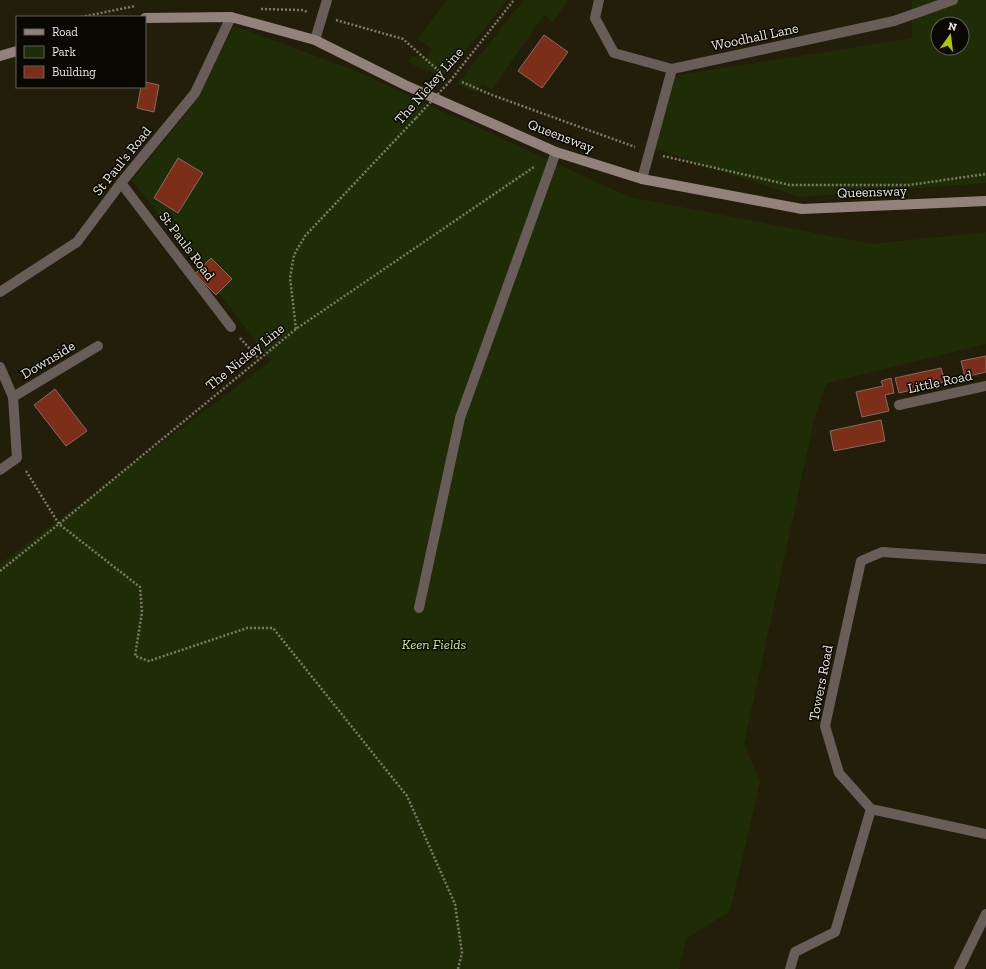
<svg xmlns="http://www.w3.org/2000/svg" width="986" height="969" font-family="'Zilla Slab',serif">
  <rect width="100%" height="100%" fill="#221e0a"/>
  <!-- green -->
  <g fill="#1f2d07" fill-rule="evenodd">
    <polygon points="447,0 507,0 479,35 442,77 414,65 409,61 412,58 409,56 427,58 432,49 418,39"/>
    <polygon points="524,0 567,0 566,3 553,22 544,15 492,89 482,84 477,92 457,84"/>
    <path d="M912,0H986V183L799,197L651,147L667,77L912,38ZM938,24H962V48H938Z"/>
    <polygon points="234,26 351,69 629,197 872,244 986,232 986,344 827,383 815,416 744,744 760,782 730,911 686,939 679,969 0,969 0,564 271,361 132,180 188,111"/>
  </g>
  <!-- building -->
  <g fill="#7d2e18" stroke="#866c65">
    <polygon points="544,35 568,52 542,88 518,71"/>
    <polygon points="145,82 159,85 154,112 137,108 141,87 145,87"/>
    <polygon points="178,158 203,173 178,213 154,198"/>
    <polygon points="211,258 232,279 216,295 195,274"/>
    <polygon points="986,356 986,372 965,377 961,361"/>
    <polygon points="941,368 945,382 899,393 895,378"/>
    <polygon points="891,378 894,393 885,395 889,411 862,417 856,392 883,386 881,381"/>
    <polygon points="55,389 87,431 66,446 34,405"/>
    <polygon points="881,420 885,441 834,451 830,431"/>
  </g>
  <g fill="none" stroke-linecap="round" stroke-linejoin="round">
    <!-- path -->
    <g stroke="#7d7a69" stroke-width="2.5" stroke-dasharray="2 2" stroke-linecap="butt">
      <polyline points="261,9 302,10 308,12"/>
      <polyline points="81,17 135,6"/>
      <polyline points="336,20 403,39 440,72"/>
      <polyline points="450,81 514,0"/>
      <polyline points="462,82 492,95 635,147"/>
      <polyline points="663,156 790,185 909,185 986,174"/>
      <polyline points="296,329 290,278 294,255 305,236 416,118"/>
      <polyline points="240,338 259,359"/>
      <polyline points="26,471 59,524 140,587 142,612 135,656 149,661 247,628 273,628 407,796 455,904 462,953 458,969"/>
      <polyline points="0,571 59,524 296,329 534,167"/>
    </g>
    <!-- lane -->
    <polyline stroke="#685d59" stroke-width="10" points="419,608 460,418 556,152"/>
    <!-- street -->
    <g stroke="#685d59" stroke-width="10">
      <polyline points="599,0 595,18 614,53 672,69"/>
      <polyline points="315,40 327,0"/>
      <polyline points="642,179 672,69 894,21 953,0"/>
      <polyline points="121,183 231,327"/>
      <polyline points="0,292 77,242 121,183 195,93 231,17"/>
      <polyline points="0,367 13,397 17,458 0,470"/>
      <polyline points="13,397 98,346"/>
      <polyline points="899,405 986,386"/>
      <polyline points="986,559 882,552 861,561 825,726 839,773 871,809 986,834"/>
      <polyline points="790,969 795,952 835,932 871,809"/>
      <polyline points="959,969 986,914"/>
    </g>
    <!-- secondary -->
    <g stroke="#93827b" stroke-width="10">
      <polyline points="145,18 231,17 315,40 405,85 556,152 642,179 802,209 986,201"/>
      <polyline points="0,56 17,51"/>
    </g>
    <!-- path-bridge -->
    <polyline stroke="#7d7a69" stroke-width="2.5" stroke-dasharray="2 2" stroke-linecap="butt" points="416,118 450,81"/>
  </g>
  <g text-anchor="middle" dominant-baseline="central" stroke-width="3" stroke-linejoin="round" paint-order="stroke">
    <!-- street labels -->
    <g font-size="14" fill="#e8e5d9" stroke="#0a0802">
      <text transform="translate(755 37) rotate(-12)">Woodhall Lane</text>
      <text transform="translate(429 86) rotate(-49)">The Nickey Line</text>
      <text transform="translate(561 136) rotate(21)">Queensway</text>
      <text transform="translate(122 161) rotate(-51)">St Paul's Road</text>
      <text transform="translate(872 192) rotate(-2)">Queensway</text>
      <text transform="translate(187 246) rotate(53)">St Pauls Road</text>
      <text transform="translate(245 357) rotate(-39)">The Nickey Line</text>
      <text transform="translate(48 360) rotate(-31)">Downside</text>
      <text transform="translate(940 382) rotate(-12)">Little Road</text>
      <text transform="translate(821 683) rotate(-79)">Towers Road</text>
    </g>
    <!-- park labels -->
    <g font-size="14" font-style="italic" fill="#c0ed80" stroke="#0a0802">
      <text x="434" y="644">Keen Fields</text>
    </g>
  </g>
  <!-- legend -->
  <rect x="16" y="16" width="130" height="72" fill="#0a0802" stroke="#636058"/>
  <rect x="24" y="29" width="20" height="6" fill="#93827b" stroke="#636058"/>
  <text x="52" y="36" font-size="12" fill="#e8e5d9">Road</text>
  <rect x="24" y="46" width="20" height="12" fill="#1f2d07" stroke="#636058"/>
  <text x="52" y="56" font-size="12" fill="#e8e5d9">Park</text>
  <rect x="24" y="66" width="20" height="12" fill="#7d2e18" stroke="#636058"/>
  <text x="52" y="76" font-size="12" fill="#e8e5d9">Building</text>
  <!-- north arrow -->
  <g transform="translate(950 36) rotate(14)"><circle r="19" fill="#0a0802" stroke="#636058"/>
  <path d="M0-3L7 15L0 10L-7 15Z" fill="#b0c501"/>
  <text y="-6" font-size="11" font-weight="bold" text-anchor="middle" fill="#e8e5d9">N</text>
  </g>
</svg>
